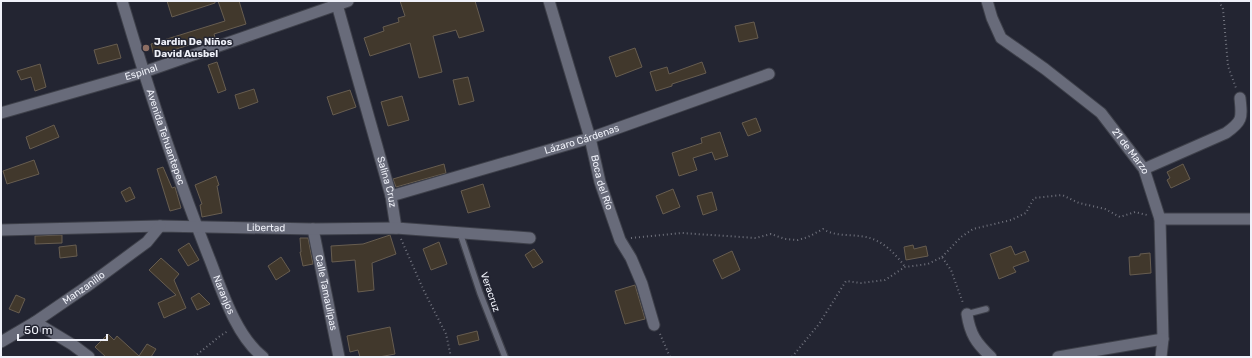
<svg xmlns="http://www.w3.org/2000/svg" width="1252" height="358" font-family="Rubik,sans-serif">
  <rect width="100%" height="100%" fill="#232532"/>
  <!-- building -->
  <g fill="#41382c" stroke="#675d50">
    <polygon points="167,1 215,1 215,3 172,17"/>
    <polygon points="218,1 239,1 246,24 214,34 215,37 154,56 151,44 225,21"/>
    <polygon points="400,1 475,1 484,31 459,38 456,30 433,36 442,72 419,78 410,43 370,56 364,38 384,31 383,27 399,22 398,18 405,16"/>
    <polygon points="754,22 758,38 739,42 735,26"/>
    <polygon points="117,44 121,58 98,64 94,50"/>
    <polygon points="635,48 642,67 616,77 609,57"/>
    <polygon points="217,62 226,90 218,93 208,65"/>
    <polygon points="702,62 706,73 672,84 672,86 656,91 650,72 667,67 669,74"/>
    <polygon points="40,64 46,87 35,91 31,77 21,80 17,71"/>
    <polygon points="468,77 474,101 459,105 453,80"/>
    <polygon points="254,89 258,102 239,109 235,95"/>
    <polygon points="350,90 356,107 333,115 327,97"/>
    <polygon points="402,96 409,120 388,126 381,102"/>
    <polygon points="756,118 761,131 748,136 742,123"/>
    <polygon points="54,125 59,137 30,149 26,137"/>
    <polygon points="720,132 728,156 715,160 712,152 693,158 697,170 679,176 672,153 702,143 701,138"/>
    <polygon points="34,160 39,174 7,184 3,171"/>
    <polygon points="444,164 446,173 396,187 393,179"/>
    <polygon points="1183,164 1190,179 1171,188 1167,180 1170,178 1167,172"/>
    <polygon points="163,167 172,188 175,187 181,208 170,211 157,169"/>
    <polygon points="216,176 219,185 217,186 222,213 202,217 200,205 202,204 195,185"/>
    <polygon points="483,184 490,207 468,213 461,191"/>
    <polygon points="130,187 135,198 126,202 121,192"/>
    <polygon points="673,189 680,207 663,214 656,196"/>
    <polygon points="712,192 717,210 703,215 697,196"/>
    <polygon points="62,235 62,243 35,244 35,236"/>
    <polygon points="390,235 396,254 372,263 374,290 358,292 355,260 332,262 331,246 363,244"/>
    <polygon points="300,238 308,238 313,264 303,266 300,252 301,252"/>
    <polygon points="439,242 447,264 431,270 423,249"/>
    <polygon points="189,243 199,260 188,266 178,250"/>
    <polygon points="76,245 77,256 60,258 59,247"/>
    <polygon points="913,245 914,249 926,246 928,256 906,260 904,247"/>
    <polygon points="1011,246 1015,255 1025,251 1029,261 1013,267 1016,272 999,279 990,254"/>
    <polygon points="534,249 543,262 533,268 525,255"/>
    <polygon points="732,251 740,270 722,279 713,260"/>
    <polygon points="1150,253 1151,273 1130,275 1129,257 1140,256 1140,254"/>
    <polygon points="281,257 290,271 276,280 268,266"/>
    <polygon points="161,258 179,274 174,280 186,308 164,318 158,303 176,295 149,270"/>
    <polygon points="635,285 645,319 625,324 615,291"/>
    <polygon points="199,293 210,304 197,310 191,298"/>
    <polygon points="16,295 25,299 19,313 9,309"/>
    <polygon points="390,327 395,354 379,357 360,357 358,350 350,352 347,336"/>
    <polygon points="477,331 479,340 459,345 457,336"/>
    <polygon points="108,334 114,340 117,336 139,356 147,344 156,349 151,357 106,357 95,347"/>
  </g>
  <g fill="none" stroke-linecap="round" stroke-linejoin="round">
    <defs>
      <g id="service">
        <polyline points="460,233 480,293 505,357"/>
        <polyline points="967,314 986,309"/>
      </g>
      <g id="minor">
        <path id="s1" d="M122,1C148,88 176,175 210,260C222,291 236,336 263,357"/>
        <path id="s2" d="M336,1L391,196L396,228"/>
        <path id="s3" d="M549,1L590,138L600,182L620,240L631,258L642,284L654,325"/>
        <path id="s4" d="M987,1L992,18L1001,38L1045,69L1101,113L1144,169L1160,219L1163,339L1161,357"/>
        <path id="s5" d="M1,113L144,72L348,1"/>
        <path d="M1144,169L1226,133C1243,121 1242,118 1240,98"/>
        <path id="s6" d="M391,196L590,138L769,74"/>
        <polyline points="1160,219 1251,219"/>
        <path id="s7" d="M313,229L339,357"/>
        <path id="s8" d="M1,230L160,226L313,229L396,228L530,238"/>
        <path d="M967,314C970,334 976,343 991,357"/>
        <polyline points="35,322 73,345 89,357"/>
        <path id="s9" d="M1,342L35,322L86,287L147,242L160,226"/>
        <polyline points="1058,357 1163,339"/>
      </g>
    </defs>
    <!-- service casing -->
    <use href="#service" stroke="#3e404a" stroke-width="8"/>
    <!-- minor casing -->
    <use href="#minor" stroke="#3e404a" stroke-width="13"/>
    <!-- path -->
    <g stroke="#70727d" stroke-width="2" stroke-dasharray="1 3" stroke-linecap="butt">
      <polyline points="1219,1 1223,9 1228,66 1236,88"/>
      <path d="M631,238L682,233L756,238L771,234L785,239L798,240L808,237L823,229C836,237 851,234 866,237C882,240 896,254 905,267"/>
      <polyline points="401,239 424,291 446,334 451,357"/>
      <polyline points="942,257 961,237 973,229 1011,220 1026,213 1034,198 1062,195 1079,203 1105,209 1120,217 1135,212 1147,215"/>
      <polyline points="660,334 670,357"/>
      <polyline points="194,357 220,336 228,331"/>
      <polyline points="792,357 819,324 846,281 861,283 885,280 905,267 928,264 942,257 951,270 963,303"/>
    </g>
    <!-- service -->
    <use href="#service" stroke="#686b7a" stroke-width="5.5"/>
    <!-- minor -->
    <use href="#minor" stroke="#686b7a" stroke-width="11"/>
  </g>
  <!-- markers -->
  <circle fill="#8d6e63" stroke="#232532" stroke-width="1.5" cx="146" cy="48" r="4"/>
  <g text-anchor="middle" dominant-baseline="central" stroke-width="3" stroke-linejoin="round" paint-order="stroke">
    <!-- poi labels -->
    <g font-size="10" font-weight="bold" fill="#eff1f9" stroke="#232532" text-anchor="start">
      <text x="154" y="42">Jardin De Niños<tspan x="154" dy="12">David Ausbel</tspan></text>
    </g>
    <!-- street labels -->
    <g font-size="10" fill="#eff1f9" stroke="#232532">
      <text stroke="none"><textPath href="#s5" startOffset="146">Espinal</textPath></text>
      <text stroke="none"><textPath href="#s1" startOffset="143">Avenida Tehuantepec</textPath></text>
      <text stroke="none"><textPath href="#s6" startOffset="199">Lázaro Cárdenas</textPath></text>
      <text stroke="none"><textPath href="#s4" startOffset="213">21 de Marzo</textPath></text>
      <text stroke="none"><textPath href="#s2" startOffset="188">Salina Cruz</textPath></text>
      <text stroke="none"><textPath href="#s3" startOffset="189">Boca del Río</textPath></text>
      <text stroke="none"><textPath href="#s8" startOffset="265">Libertad</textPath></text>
      <text stroke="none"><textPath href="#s9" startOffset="99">Manzanillo</textPath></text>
      <text transform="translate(490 292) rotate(71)">Veracruz</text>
      <text stroke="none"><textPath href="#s7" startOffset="65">Calle Tamaulipas</textPath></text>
      <text stroke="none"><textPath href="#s1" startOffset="311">Naranjos</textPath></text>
    </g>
  </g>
  <!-- border -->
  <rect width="1252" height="358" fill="none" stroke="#eff1f9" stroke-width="4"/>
  <!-- scale -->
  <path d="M18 334v6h89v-6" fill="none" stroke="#eff1f9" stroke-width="2"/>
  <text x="24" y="334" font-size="12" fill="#eff1f9" stroke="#232532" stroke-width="3" paint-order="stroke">50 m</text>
</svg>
